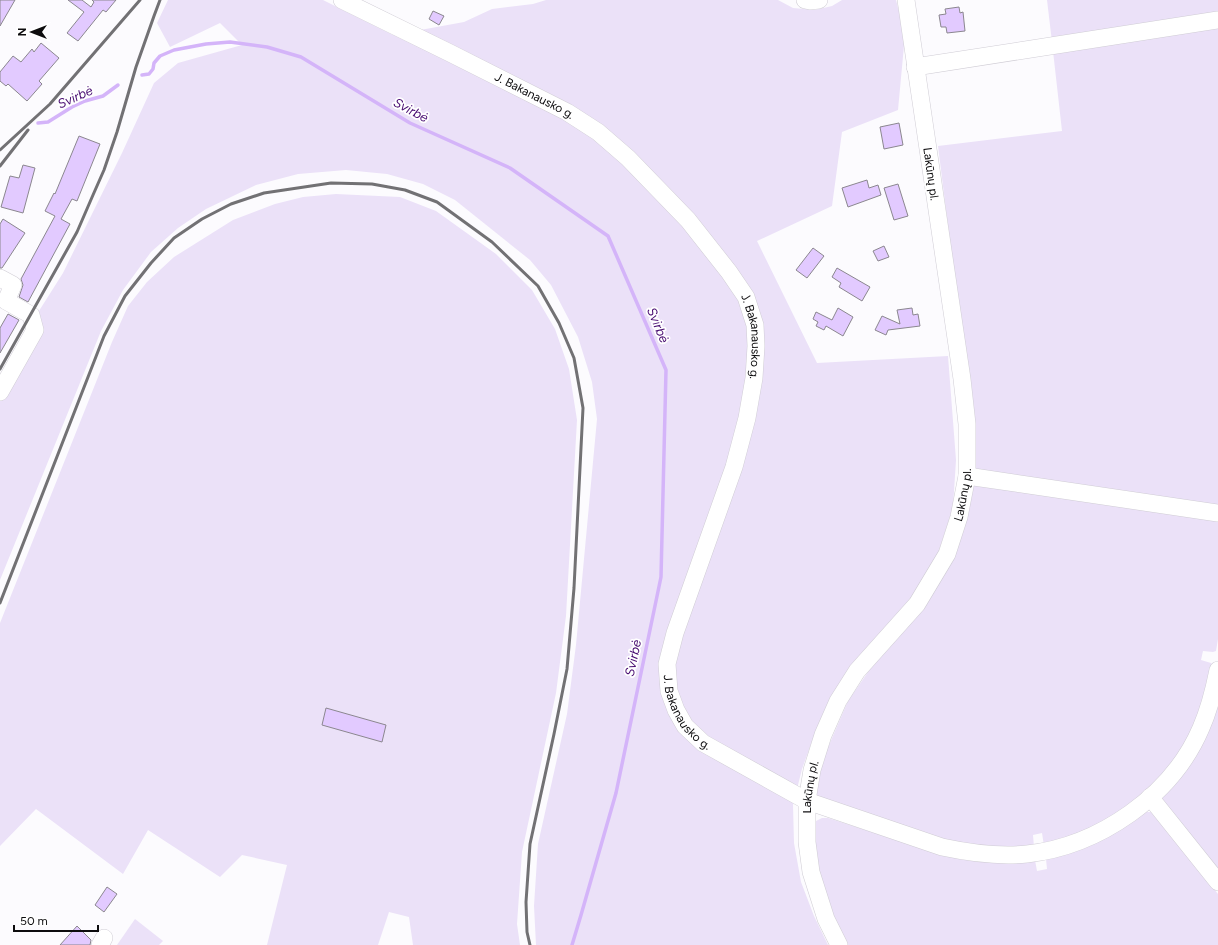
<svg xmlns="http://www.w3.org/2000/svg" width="1218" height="945" font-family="Figtree,sans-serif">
  <rect width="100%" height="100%" fill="#fcfbfe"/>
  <!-- green -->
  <g fill="#ebe1f8">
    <polygon points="168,0 323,0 393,35 464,22 492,9 533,4 546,0 778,0 793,8 815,10 832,6 842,0 896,0 905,35 898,110 842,132 832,206 757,241 817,363 948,356 956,460 953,507 935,563 907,607 815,733 802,769 793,805 794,843 801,882 814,916 828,945 536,945 534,906 538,844 567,714 576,645 597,419 592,382 578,337 551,285 530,260 455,200 423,184 387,174 346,170 298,174 256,185 206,209 178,228 151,252 123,290 101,331 0,580 0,379 25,333 63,273 122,153 154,83 178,63 242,45 220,23 170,47 157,23"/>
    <polygon points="1047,0 1218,0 1218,16 1052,42"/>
    <polygon points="1218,25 1218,506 972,472 961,330 938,146 1062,131 1053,51"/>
    <polygon points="336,194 400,197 436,211 496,254 532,290 555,329 569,369 577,420 566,616 556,693 522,852 517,924 520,945 413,945 409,917 389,912 378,945 267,945 287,865 242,855 220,877 148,830 123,874 36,809 0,846 0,623 112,342 128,306 147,282 174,257 233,220 275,204 303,197"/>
    <polygon points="970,485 1218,520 1218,639 1216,651 1213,652 1203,651 1201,660 1211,663 1213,665 1207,695 1180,753 1144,795 1100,826 1044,846 1042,833 1033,835 1034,847 963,847 814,798 816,786 826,752 848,701 875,662 903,631"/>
    <polygon points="1218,696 1218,873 1162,799 1163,794"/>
    <polygon points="1146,812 1151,812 1218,894 1218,945 847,945 830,912 813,848 814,822 822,818 828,818 941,854 960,859 981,862 1035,860 1037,871 1047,869 1046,859 1115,831"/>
    <polygon points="135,919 163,941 159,945 117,945"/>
  </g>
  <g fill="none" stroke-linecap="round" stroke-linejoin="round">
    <!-- stream -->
    <g stroke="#d4b4f9" stroke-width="3.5">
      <polyline points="142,75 149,74 153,69 154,63 160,56 174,50 206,44 230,42 267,47 301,57 410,123 510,168 608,236 666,370 661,577 616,793 581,915 572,945"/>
      <polyline points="38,123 48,122 72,107 85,101 103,96 118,85"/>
    </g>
  </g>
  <!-- building -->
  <g fill="#e2caff" stroke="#8b878f">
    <polygon points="0,0 15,0 0,26"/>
    <polygon points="68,0 82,0 91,7 94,2 92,0 116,0 106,12 103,10 78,41 67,33 84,12"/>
    <polygon points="959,7 960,13 963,12 965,31 947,33 946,27 941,27 939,15 946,14 945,9"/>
    <polygon points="433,11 444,16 439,25 429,19"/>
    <polygon points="41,43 59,58 39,81 42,84 27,101 8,84 6,86 0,81 0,72 13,56 21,62 32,49 34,52"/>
    <polygon points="899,123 903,145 884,149 880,127"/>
    <polygon points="79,136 100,144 77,201 72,199 61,219 70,224 28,302 19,297 23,285 21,279 55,216 45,211 54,193 55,194"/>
    <polygon points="23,165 35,168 23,213 1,207 10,176 19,178"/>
    <polygon points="867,180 869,188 878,185 881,195 848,207 842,188"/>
    <polygon points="898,184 908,216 894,220 884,188"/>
    <polygon points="3,219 25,233 2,268 0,268 0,224"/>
    <polygon points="884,246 889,257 878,261 873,251"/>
    <polygon points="813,248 824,256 807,278 796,270"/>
    <polygon points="837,268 870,287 862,301 839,287 841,283 832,277"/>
    <polygon points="838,308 853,317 843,336 826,326 824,330 816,326 818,322 813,319 816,312 832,320"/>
    <polygon points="912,308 913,315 918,314 920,326 888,330 886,335 875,330 882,316 900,324 897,310"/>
    <polygon points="8,314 19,320 0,353 0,328"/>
    <polygon points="326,708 386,725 382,742 322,725"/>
    <polygon points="107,887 117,894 104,912 95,905"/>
    <polygon points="77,926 91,940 90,945 60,945"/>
  </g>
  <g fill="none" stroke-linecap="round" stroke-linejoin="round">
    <defs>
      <g id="minor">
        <path id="s1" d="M342,0L450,53L567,112L598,132L628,158L688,220L729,272L746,297L755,325L756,346L754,378L747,418L734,467L675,633L667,664L669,691L676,710L685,726L703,743L807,801L942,847C970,853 998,857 1027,854C1099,846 1172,796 1201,728C1209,710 1214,690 1218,670"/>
        <polyline points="805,0 810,1 819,0"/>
        <polyline points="915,67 1218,20"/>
        <polyline points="0,278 13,285 6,301 31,315 35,330 0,392"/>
        <polyline points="967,476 1218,513"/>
        <polyline points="1150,797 1218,882"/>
        <polyline points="100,945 104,938"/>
        <path id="s2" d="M839,945L826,919L811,872L807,842V801L812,770L823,735L838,701L857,671L917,604L947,554L959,517L967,476V424L962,379L906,0"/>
      </g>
    </defs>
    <!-- minor casing -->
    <use href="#minor" stroke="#d0cdd5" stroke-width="18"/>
    <!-- minor -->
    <use href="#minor" stroke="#fff" stroke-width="17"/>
    <!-- rail -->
    <g stroke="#727174" stroke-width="3">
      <polyline points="0,150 50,104 140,0"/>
      <polyline points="0,166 28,130"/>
      <polyline points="0,369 77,232 93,195 104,170 117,132 136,67 154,16 160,0"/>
      <polyline points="0,603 104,336 125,296 151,263 174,238 202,219 231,204 264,193 331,183 372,184 405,190 437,202 492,242 538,286 559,323 574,358 583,408 574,588 567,669 554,734 530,844 526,902 527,932 530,945"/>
    </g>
  </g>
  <g text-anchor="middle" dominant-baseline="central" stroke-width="3.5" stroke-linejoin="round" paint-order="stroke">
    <!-- street labels -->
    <g font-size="12" fill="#0d0c0e" stroke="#fff">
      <text stroke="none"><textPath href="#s1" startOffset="215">J. Bakanausko g.</textPath></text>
      <text transform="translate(931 174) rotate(82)">Lakūnų pl.</text>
      <text stroke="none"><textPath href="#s1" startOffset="551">J. Bakanausko g.</textPath></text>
      <text stroke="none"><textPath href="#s2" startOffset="500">Lakūnų pl.</textPath></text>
      <text stroke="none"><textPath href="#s1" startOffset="947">J. Bakanausko g.</textPath></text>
      <text stroke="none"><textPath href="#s2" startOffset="164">Lakūnų pl.</textPath></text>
    </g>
    <!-- water labels -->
    <g font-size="13" font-style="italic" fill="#480c71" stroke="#fff">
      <text transform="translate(75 97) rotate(-24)">Svirbė</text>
      <text transform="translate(411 110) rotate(28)">Svirbė</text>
      <text transform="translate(658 325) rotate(67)">Svirbė</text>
      <text transform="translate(633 658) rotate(-78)">Svirbė</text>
    </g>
  </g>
  <!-- north arrow -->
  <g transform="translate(32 32) rotate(270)" stroke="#ffffff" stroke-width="3" paint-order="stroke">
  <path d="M0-3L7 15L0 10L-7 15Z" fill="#0d0c0e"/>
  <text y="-6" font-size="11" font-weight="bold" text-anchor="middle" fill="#0d0c0e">N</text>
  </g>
  <!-- scale -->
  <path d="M14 925v6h84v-6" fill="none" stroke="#0d0c0e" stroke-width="2"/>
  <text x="20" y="925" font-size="12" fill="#0d0c0e" stroke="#ffffff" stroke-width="3" paint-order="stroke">50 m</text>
</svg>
